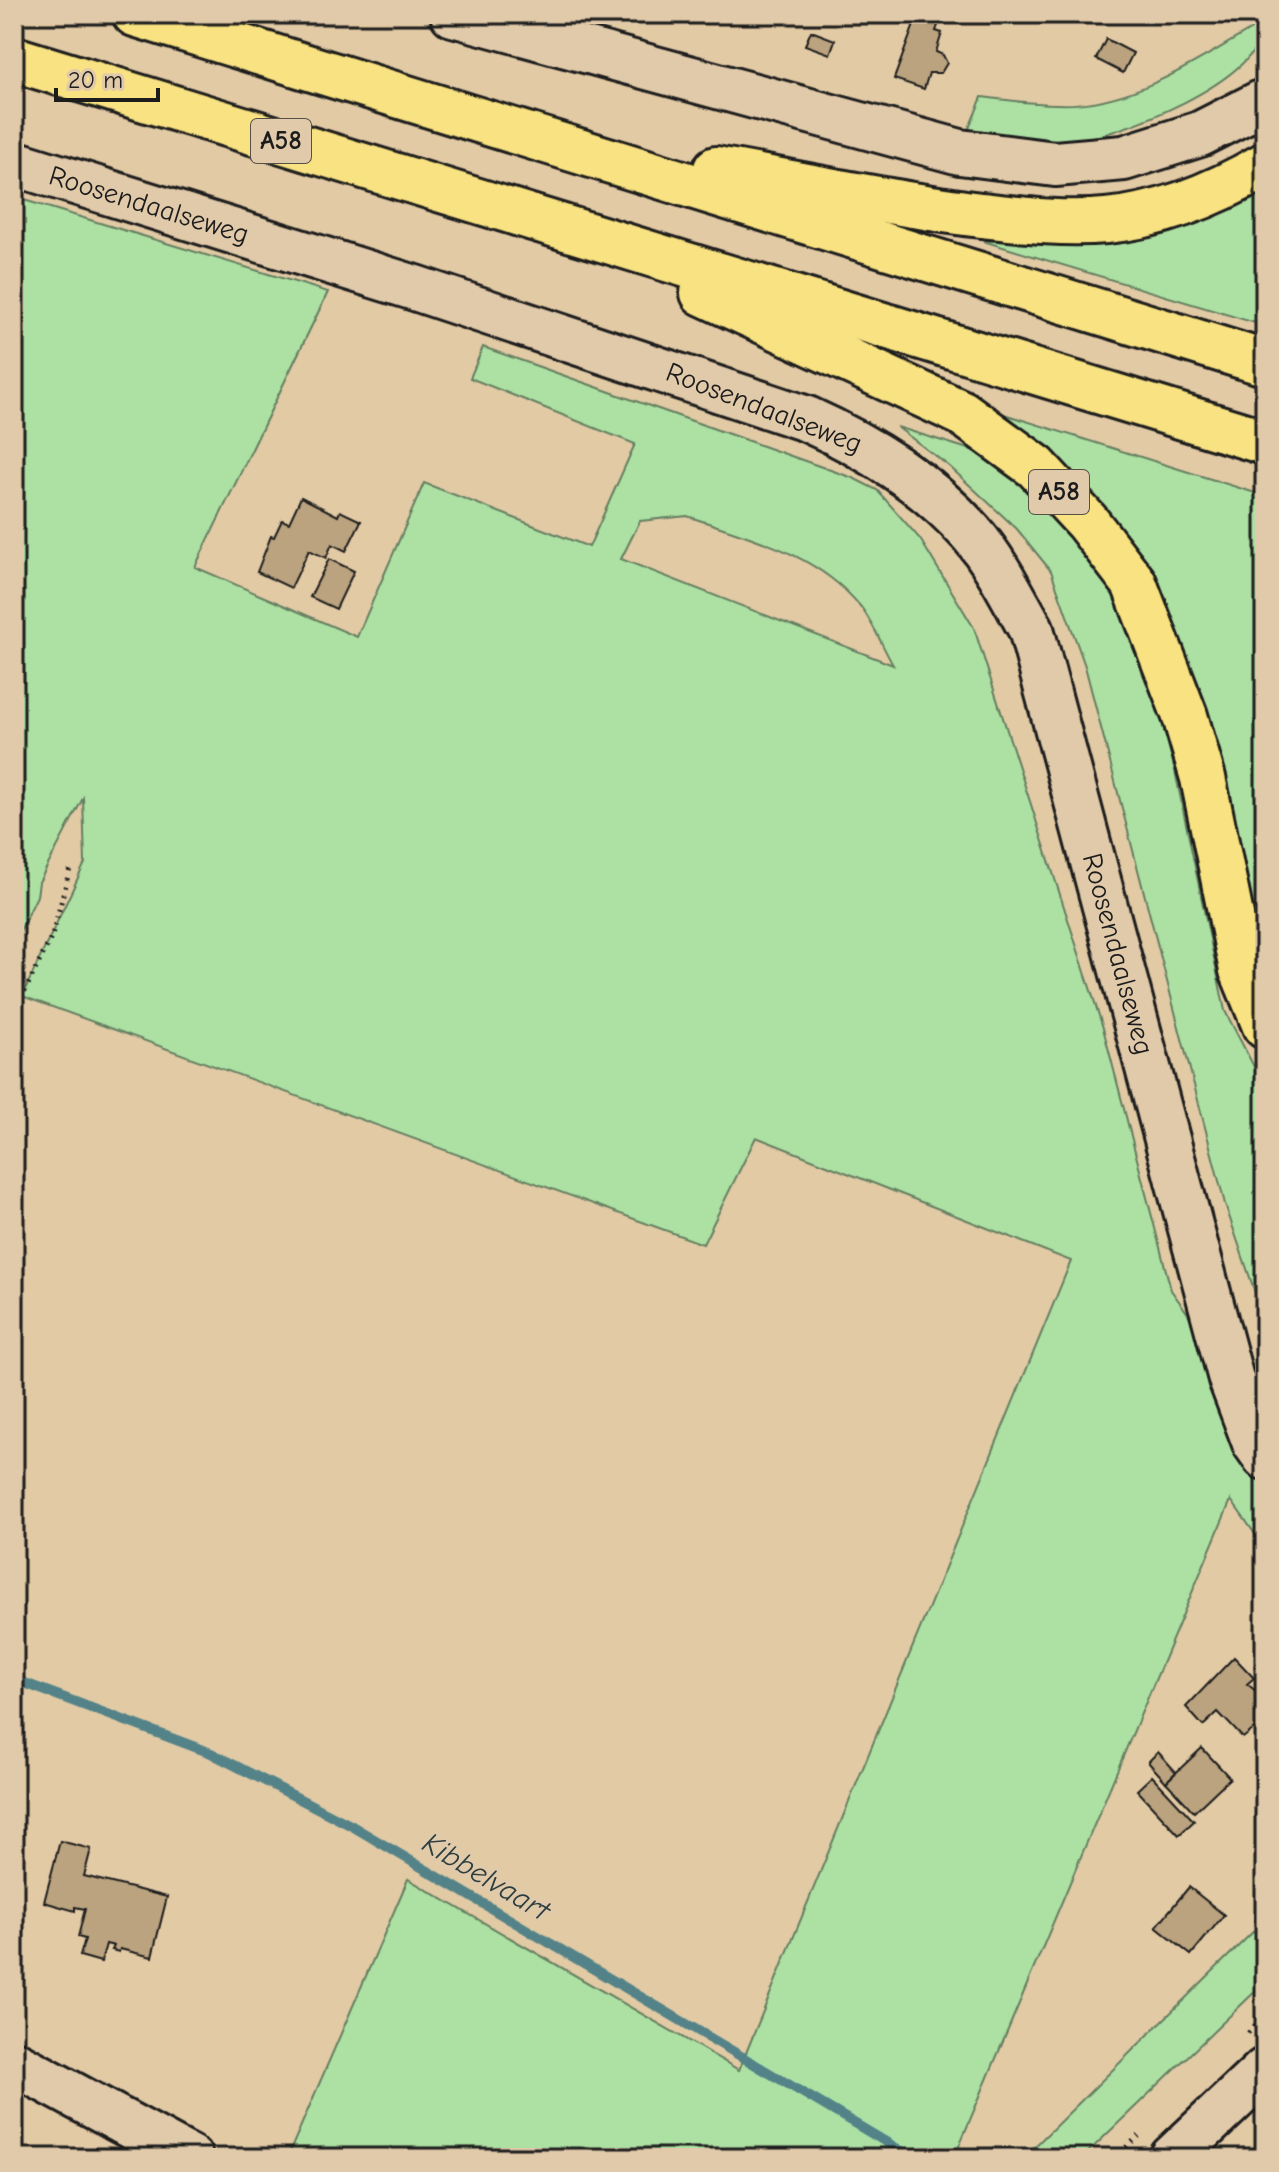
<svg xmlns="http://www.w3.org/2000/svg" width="1279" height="2172" font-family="'Comic Neue',sans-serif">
  <rect width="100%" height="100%" fill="#e2caa5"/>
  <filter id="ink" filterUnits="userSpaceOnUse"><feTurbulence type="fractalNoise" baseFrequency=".0125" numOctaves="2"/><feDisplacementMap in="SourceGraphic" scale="16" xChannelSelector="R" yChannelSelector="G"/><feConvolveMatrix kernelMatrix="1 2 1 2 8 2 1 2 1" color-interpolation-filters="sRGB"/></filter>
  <g filter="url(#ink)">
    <!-- green -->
    <g fill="#ade1a3" stroke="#647e60" stroke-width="2" fill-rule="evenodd">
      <path d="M1265,21C1265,82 1116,136 1065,144C1039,148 994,136 967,133L982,97C1013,101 1043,105 1074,104C1143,100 1207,55 1265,21Z"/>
      <polygon points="1265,185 1265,326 983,241 1044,240"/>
      <path d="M14,197L328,292L195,567L357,637L424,483L589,547L635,444L470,378L483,347L853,478L877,490L920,539L974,628L1103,1028L1171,1290L1196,1325L1228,1411L1265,1480V1548L1231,1500L954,2158H287L408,1879L739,2070L1071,1261L756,1137L703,1244L22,996L85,863L83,798L39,882L37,896L14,944ZM687,516C749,537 817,553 860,606C873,622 882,646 893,665L621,559L640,521Z"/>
      <path d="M991,410L1265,496V856L1258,937L1104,511C1071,470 1036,440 991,410Z"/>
      <polygon points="897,427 978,452 1024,484 1065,521 1115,593 1157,702 1175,771 1225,1011 1265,1088 1265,1322 1225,1204 1085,666 1051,571 1017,529 950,467"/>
      <polygon points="1265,1920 1265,1982 1082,2158 1023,2158"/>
    </g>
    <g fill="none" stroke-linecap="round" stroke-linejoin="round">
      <!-- stream -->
      <polyline stroke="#538388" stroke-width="10" points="14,1679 211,1753 352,1826 913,2158"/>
    </g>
    <!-- building -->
    <g fill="#baa37e" stroke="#1c1c1c" stroke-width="2">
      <polygon points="918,14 942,14 936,31 942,33 936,52 943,55 947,63 941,73 929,73 924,89 894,79"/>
      <polygon points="811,31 835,40 830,54 805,45"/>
      <polygon points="1106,39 1133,53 1123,73 1096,59"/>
      <polygon points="301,497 338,516 340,511 361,521 346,551 332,544 326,558 309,550 291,588 257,572 271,536 274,537 282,520 289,523"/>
      <polygon points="329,559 354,571 336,609 310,597"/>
      <polygon points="1234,1657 1254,1678 1247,1684 1265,1698 1264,1721 1243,1738 1218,1712 1203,1726 1186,1707"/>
      <polygon points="1202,1748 1230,1778 1194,1812 1166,1782"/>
      <polygon points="1158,1752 1176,1772 1166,1782 1148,1762"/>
      <polygon points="1152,1776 1194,1821 1179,1835 1137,1790"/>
      <polygon points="60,1841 91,1849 84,1876 167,1897 152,1957 120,1949 119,1952 112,1950 114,1946 106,1944 101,1962 80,1956 85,1939 78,1937 85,1909 75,1907 75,1911 44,1902"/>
      <polygon points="1189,1887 1224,1915 1191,1955 1156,1927"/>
    </g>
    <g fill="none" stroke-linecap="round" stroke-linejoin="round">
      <defs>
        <g id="minor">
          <polyline points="453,14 960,152 1055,164 1124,158 1200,134 1265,101"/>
          <path d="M14,163L415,288L807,419C869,447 926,482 972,534C996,562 1013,597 1031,629L1231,1379L1255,1443L1265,1457"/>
          <polyline points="14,2063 190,2158"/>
          <polyline points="1172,2158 1265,2070"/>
        </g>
        <g id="highway">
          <polyline points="135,14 1265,363"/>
          <polyline points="14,59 1265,442"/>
          <path d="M716,169C801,184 887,203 973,214C1018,219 1061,225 1106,221C1163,216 1217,193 1265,165"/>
          <polyline points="703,293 962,413 1036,467 1087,522 1134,583 1185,716 1203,778 1242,970 1265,1026"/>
        </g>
      </defs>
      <!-- minor casing -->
      <use href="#minor" stroke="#1c1c1c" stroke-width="50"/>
      <!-- highway casing -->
      <use href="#highway" stroke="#1c1c1c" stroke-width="50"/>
      <!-- path -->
      <g stroke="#1c1c1c" stroke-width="5" stroke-dasharray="2 6" stroke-linecap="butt">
        <polyline points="14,1013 52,936 71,865"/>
        <polyline points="1248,2033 1265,2017"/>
        <polyline points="1114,2158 1139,2136"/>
      </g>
      <!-- minor -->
      <use href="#minor" stroke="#e1caaa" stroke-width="44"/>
      <!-- highway -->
      <use href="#highway" stroke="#f8e281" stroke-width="44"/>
    </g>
  </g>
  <g text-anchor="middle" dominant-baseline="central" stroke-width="7" stroke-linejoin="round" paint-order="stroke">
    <!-- shield labels -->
    <g fill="#e1caaa" stroke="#575047" stroke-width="2">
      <rect x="251" y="119" width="60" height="44" rx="6"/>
      <rect x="1029" y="470" width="60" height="44" rx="6"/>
    </g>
    <g font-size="26" font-weight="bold" fill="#1c1c1c">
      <text x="281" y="141">A58</text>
      <text x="1059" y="492">A58</text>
    </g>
    <!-- street labels -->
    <g font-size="28" fill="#1c1c1c" stroke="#e1caaa">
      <text transform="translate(149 205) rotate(17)">Roosendaalseweg</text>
      <text transform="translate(764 408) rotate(21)">Roosendaalseweg</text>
      <text transform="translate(1118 954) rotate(75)">Roosendaalseweg</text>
    </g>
    <!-- water labels -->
    <g font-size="30" font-style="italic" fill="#2e3e40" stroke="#e1caaa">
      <text transform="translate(486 1877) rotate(31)">Kibbelvaart</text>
    </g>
  </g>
  <!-- margin -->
  <rect width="1279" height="2172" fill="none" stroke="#e1caaa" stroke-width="48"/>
  <rect x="24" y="24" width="1231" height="2124" fill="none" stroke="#1c1c1c" stroke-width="3" filter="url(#ink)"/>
  <!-- scale -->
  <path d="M56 88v12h102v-12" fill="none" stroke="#1c1c1c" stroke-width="4"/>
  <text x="68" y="88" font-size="24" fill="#1c1c1c" stroke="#e1caaa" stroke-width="6" paint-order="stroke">20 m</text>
</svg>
